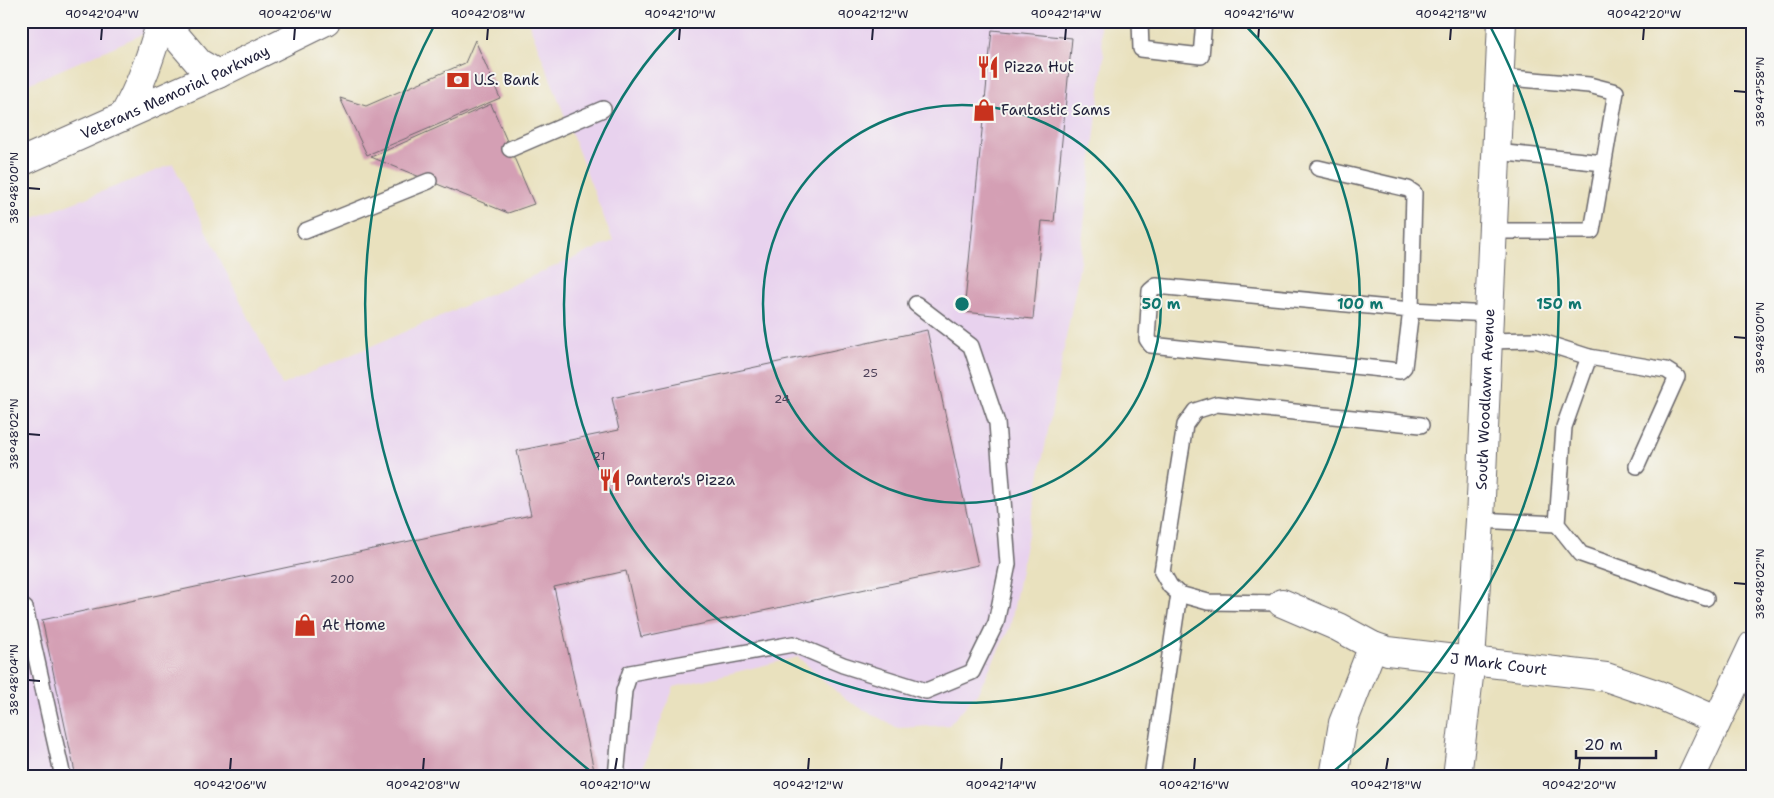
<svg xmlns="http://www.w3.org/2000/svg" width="1774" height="798" font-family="'Shantell Sans',sans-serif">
  <rect width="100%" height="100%" fill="#f6f6f2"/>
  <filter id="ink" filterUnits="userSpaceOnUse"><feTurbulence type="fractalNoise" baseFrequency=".02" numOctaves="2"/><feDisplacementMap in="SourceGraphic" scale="10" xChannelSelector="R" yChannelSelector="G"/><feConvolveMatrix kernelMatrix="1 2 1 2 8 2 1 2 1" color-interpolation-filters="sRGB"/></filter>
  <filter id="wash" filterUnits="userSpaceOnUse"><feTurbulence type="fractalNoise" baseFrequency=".0096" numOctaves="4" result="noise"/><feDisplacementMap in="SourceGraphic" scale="20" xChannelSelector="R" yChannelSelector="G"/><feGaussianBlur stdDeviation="1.12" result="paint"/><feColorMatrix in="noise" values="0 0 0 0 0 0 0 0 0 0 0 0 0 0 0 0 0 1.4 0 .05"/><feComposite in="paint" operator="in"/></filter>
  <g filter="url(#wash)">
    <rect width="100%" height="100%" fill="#e9e1be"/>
    <!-- built -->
    <g fill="#e8d2ee">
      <polygon points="21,21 173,21 21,87"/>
      <polygon points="528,21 1099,21 1104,56 1078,276 1010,627 978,692 949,725 898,728 846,700 798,657 674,687 639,777 21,777 21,223 173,164 282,385 613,241"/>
    </g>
    <g id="blocks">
      <!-- building -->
      <g fill="#d49fb4">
        <polygon points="992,30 1072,38 1054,222 1042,221 1033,319 964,312"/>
        <polygon points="475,40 500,98 367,155 340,98 366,106 465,63"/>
        <polygon points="491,104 534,204 508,213 371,157"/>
        <polygon points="927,330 978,565 641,637 626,571 554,587 595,775 585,777 76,777 42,620 531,515 517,451 619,430 612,398"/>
      </g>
    </g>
  </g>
  <g filter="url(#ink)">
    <use href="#blocks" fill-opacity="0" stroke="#686569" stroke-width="1"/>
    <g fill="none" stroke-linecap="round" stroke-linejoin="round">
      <defs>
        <g id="lane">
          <polyline points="1140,21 1141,49 1201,56 1204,21"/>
          <polyline points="510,149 603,109"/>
          <polyline points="1496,152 1604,163"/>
          <polyline points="1318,168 1408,189 1414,193 1411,310 1490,314"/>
          <polyline points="305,231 429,181"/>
          <polyline points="1493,231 1592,231 1616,92 1589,85 1500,77"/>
          <polygon points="1156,286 1411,310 1404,367 1400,371 1151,345 1147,339 1150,291"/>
          <polyline points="1488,341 1536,340 1589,357 1666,370 1677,377 1637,466"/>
          <polyline points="1589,357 1564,427 1557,524 1581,554 1706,598"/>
          <polyline points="1480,520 1557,524"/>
          <polyline points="1282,603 1208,602 1179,594 1170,586 1162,572 1185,425 1195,411 1217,404 1421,425"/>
          <polyline points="25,608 63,777"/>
          <polyline points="616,777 624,691 630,673 793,644 843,665 926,691 972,672 996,623 1008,564 997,423 971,346 916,304"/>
          <polyline points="1152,777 1179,594"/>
        </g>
        <g id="street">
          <path id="s1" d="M1282,603L1338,627L1373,646L1388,651L1606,677L1659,695L1716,720"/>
          <polyline points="1334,777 1343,723 1373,646"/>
          <polyline points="1691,777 1753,645"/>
        </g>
        <g id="secondary">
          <polyline points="163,21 199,63 218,74"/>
          <path d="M123,117C141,85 151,56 161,21"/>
          <path id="s2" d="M21,162L218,74L326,21"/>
          <path id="s3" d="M1457,777L1471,660L1480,520L1502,21"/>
        </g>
      </defs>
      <!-- lane casing -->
      <use href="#lane" stroke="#686569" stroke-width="18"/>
      <!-- street casing -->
      <use href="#street" stroke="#686569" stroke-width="30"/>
      <!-- secondary casing -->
      <use href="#secondary" stroke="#686569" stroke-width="30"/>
      <!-- lane -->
      <use href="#lane" stroke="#fff" stroke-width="15"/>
      <!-- street -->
      <use href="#street" stroke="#fff" stroke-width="28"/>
      <!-- secondary -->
      <use href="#secondary" stroke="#fff" stroke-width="28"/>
    </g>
  </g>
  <!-- ticks -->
  <path fill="none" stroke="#22223b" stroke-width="2" d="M101,40L102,28M294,40L295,28M487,40L488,28M679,40L680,28M872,40L873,28M1065,40L1066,28M1258,40L1259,28M1450,40L1451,28M1643,40L1644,28M1734,91L1746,92M28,188L40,189M1734,337L1746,338M28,434L40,435M1734,583L1746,584M28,680L40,681M230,770L231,758M423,770L424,758M615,770L617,758M808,770L809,758M1001,770L1002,758M1194,770L1195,758M1386,770L1388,758M1579,770L1580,758"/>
  <!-- distance rings -->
  <g fill="none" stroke="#0f766e" stroke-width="2.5">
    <circle cx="962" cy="304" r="199"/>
    <path d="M1243 23A398 398 0 1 1 681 23"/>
    <path d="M594 774A597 597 0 0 1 435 24M1489 24A597 597 0 0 1 1330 774"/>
  </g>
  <!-- icons -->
  <defs>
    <symbol id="restaurant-bare" viewBox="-9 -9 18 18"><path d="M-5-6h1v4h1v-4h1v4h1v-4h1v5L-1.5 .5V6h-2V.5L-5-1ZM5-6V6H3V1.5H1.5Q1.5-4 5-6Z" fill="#c8321e" stroke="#f6f6f2" stroke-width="2.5" paint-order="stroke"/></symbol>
    <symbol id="bank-bare" viewBox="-9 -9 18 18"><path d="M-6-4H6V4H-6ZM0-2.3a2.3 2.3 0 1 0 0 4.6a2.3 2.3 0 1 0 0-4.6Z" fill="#c8321e" stroke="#f6f6f2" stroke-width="2.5" paint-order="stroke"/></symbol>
    <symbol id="shop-bare" viewBox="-9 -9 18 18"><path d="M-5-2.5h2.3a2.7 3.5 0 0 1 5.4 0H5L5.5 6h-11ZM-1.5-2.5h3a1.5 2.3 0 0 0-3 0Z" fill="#c8321e" stroke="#f6f6f2" stroke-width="2.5" paint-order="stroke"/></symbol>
  </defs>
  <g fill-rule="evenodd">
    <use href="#restaurant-bare" x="972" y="51" width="32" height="32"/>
    <use href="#bank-bare" x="442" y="64" width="32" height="32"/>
    <use href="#shop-bare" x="968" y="94" width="32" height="32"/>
    <use href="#restaurant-bare" x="594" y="464" width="32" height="32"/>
    <use href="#shop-bare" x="289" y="609" width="32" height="32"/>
  </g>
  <g text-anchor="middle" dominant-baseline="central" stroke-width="4" stroke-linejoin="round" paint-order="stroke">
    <!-- number labels -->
    <g font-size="12" fill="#4e4159">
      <text x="870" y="373">25</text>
      <text x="782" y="399">24</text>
      <text x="599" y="456">21</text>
      <text x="342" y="579">200</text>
    </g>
    <!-- poi labels -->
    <g font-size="15" fill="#22223b" stroke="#f6f6f2" text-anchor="start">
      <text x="1004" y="67">Pizza Hut</text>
      <text x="474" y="80">U.S. Bank</text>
      <text x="1001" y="110">Fantastic Sams</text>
      <text x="626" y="480">Pantera's Pizza</text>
      <text x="322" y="625">At Home</text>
    </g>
    <!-- street labels -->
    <g font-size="15" fill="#22223b" stroke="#f6f6f2">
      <text stroke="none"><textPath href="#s2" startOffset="169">Veterans Memorial Parkway</textPath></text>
      <text stroke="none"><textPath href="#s3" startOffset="379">South Woodlawn Avenue</textPath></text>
      <text stroke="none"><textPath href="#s1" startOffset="228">J Mark Court</textPath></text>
    </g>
  </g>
  <circle cx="962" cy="304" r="8" fill="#0f766e" stroke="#f6f6f2" stroke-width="2.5"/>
  <g font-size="15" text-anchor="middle" font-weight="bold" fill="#0f766e" stroke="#f6f6f2" stroke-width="4" stroke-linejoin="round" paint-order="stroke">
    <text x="1161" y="309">50 m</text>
    <text x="1360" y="309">100 m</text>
    <text x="1559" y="309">150 m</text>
  </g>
  <!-- margin -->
  <rect width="1774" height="798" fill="none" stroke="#f6f6f2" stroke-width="55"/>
  <!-- scale -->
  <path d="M1576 750v8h80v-8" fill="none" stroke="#22223b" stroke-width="2.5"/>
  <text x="1584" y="750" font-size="15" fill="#22223b" stroke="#f6f6f2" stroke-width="4" paint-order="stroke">20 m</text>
  <rect x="28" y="28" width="1718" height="742" fill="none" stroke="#22223b" stroke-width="2"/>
  <g font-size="12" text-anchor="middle" fill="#22223b">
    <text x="102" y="18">90°42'04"W</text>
    <text x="295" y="18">90°42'06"W</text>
    <text x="488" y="18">90°42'08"W</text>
    <text x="680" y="18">90°42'10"W</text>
    <text x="873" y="18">90°42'12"W</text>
    <text x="1066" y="18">90°42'14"W</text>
    <text x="1259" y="18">90°42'16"W</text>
    <text x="1451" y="18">90°42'18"W</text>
    <text x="1644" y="18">90°42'20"W</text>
    <text transform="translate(1760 92) rotate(-90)" y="4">38°47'58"N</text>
    <text transform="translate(14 188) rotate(-90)" y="4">38°48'00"N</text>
    <text transform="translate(1760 338) rotate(-90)" y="4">38°48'00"N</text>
    <text transform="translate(14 434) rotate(-90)" y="4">38°48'02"N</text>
    <text transform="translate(1760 584) rotate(-90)" y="4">38°48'02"N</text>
    <text transform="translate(14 680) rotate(-90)" y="4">38°48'04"N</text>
    <text x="230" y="789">90°42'06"W</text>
    <text x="423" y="789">90°42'08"W</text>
    <text x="615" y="789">90°42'10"W</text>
    <text x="808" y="789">90°42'12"W</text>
    <text x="1001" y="789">90°42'14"W</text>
    <text x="1194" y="789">90°42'16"W</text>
    <text x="1386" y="789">90°42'18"W</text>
    <text x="1579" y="789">90°42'20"W</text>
  </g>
</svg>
